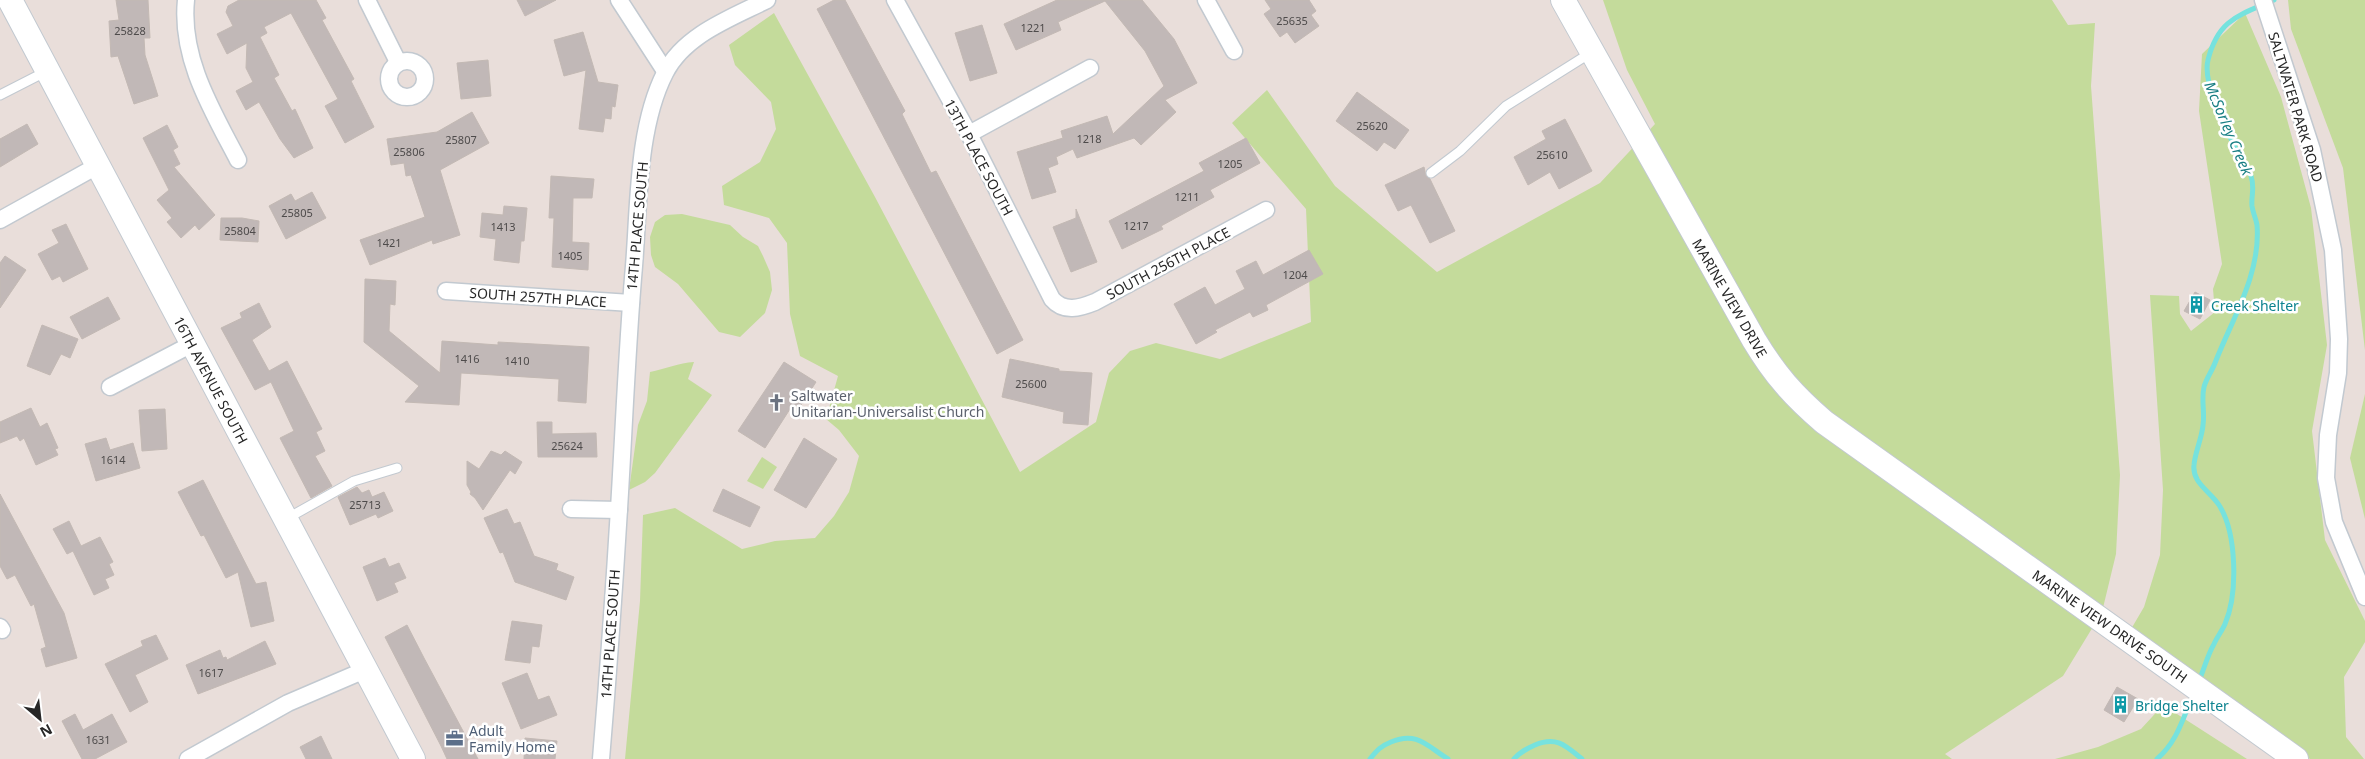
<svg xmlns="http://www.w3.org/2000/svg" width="2365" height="759" font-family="'Noto Sans',sans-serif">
  <rect width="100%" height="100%" fill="#e9deda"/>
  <!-- green -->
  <g fill="#c4db9b">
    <polygon points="1603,0 2052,0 2068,25 2095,23 2091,86 2120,475 2116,554 2102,612 2063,676 1945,754 1952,759 625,759 640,601 643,515 675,508 742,549 775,541 815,538 834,516 849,492 859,456 839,430 826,419 838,376 800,356 790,314 787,243 769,218 724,205 722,186 760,162 776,129 771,102 735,65 729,45 774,13 875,197 1020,472 1096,422 1109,373 1130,351 1156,343 1220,359 1311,322 1306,209 1232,123 1267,90 1335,186 1437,272 1600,183 1655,124 1627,70"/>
    <polygon points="2288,0 2365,0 2365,350 2343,168 2291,29"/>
    <polygon points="2245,13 2281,97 2311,208 2327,345 2312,431 2325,540 2365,621 2365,642 2344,677 2346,737 2364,759 2310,759 2127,636 2144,607 2160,555 2163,490 2150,295 2179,296 2180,314 2191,331 2215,312 2213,289 2222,264 2199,111 2202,54"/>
    <polygon points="682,214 730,225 743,237 758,246 763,256 770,272 772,290 765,313 740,337 719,332 678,284 655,267 651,255 650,237 655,222 665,215"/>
    <path d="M694,362L688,379L712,395L655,473L645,482L629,490L638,425L647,401L650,372C665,369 679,363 694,362Z"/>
    <polygon points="2365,394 2365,519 2350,458"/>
    <polygon points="762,457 777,467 763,489 747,481"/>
    <polygon points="2163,705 2247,759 2055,759 2098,747 2141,729"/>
  </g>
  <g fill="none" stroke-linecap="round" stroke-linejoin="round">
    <!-- stream -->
    <g stroke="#76e2de" stroke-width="5">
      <path d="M2198,683C2204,670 2207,656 2214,644C2217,637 2222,631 2225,624C2238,594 2237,533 2219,505C2210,491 2192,483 2194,465C2195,452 2202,438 2203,425C2205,412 2201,400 2204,387C2206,379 2212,371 2215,363C2232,319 2261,274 2257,225C2256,219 2253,213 2252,206C2251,196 2255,187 2251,176C2249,168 2242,161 2238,153C2227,131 2202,84 2208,60C2218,19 2240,15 2274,0"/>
      <path d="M1370,759C1377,750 1381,746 1391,742C1417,731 1427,746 1448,759"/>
      <path d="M1514,759C1520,752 1526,749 1535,745C1556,736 1565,745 1582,759"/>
      <path d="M2157,759C2178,741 2183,717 2194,693"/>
    </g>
  </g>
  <!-- building -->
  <g fill="#c1b8b7" stroke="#c3b9b4">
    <polygon points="116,0 148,0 150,38 144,38 145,55 158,96 134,104 118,56 111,57 109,21 119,20"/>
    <polygon points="239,0 316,0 326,18 322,20 354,79 351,81 374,127 345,143 325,106 338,99 291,13 264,27 267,33 260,37 279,75 274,78 292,111 295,109 313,148 294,158 280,139 259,102 246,110 236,91 253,82 246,68 247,43 227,54 217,34 233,26 226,12 228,6"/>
    <polygon points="517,0 556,0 525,16"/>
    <polygon points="834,0 845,0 905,111 902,114 931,173 936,171 1023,340 997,354 817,9"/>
    <polygon points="1057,0 1142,0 1174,39 1197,83 1165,100 1176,112 1141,145 1134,138 1077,158 1073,149 1056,157 1058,164 1048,168 1056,192 1032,199 1017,152 1063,138 1061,131 1107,116 1113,134 1164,86 1145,51 1105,1 1058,22 1061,30 1016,50 1004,24"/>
    <polygon points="1265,0 1309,0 1316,11 1311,15 1319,26 1295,43 1287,32 1280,37 1264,14 1271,9"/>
    <polygon points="982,25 997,73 970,81 955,33"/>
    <polygon points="583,32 598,82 618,85 615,107 612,106 611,119 605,118 603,132 579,129 586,70 564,76 554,40"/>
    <polygon points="488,60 491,96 461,99 457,63"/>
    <polygon points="1357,92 1409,130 1395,149 1384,142 1377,151 1336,121"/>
    <polygon points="472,112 489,143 440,170 460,235 433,244 432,240 370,265 360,240 425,217 411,175 406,176 404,163 391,165 387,139 437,132"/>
    <polygon points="1565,119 1592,171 1559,189 1550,172 1528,185 1514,157 1546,139 1542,131"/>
    <polygon points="27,124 38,144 0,167 0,139"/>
    <polygon points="167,125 178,147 173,150 180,164 174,167 215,215 199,230 195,225 181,238 167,222 172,218 157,200 169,190 143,138"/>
    <polygon points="1246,138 1260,163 1210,190 1214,197 1161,226 1163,229 1122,249 1109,221 1204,171 1199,163"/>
    <polygon points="1424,167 1426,176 1430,179 1455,231 1430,243 1411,205 1398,211 1385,185"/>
    <polygon points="551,176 594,179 592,198 573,198 572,242 589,243 588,270 552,267 554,218 549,218"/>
    <polygon points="312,192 326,218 286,239 269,206 291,194 295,201"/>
    <polygon points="504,206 527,208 524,241 521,241 519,263 494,260 496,239 480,237 482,213 503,215"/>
    <polygon points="1076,209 1097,262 1071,272 1053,227 1076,218"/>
    <polygon points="221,218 242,218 259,221 258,242 220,240"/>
    <polygon points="66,224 88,269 63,282 60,276 52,280 38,254 59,243 52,230"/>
    <polygon points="1309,250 1323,274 1266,305 1268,310 1253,317 1250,312 1215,330 1217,332 1196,344 1174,304 1205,287 1215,305 1245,289 1236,271 1256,261 1263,275"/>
    <polygon points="5,256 26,270 0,308 0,263"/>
    <polygon points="365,279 396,281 395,305 390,304 389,331 440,373 442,341 498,345 498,342 589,347 586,403 558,401 559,379 461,373 459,405 405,402 419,386 364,342"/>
    <polygon points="2195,292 2210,300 2200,319 2184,311"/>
    <polygon points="108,297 120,319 82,339 70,317"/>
    <polygon points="259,303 271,327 252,340 269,371 287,361 322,429 316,432 325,451 315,456 332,486 311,498 280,438 294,431 271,382 255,390 221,328 242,318 240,313"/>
    <polygon points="42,325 78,339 70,358 61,354 50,375 27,366"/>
    <polygon points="1010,359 1059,369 1059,371 1092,373 1088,425 1063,423 1064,412 1002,397"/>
    <polygon points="784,362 816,382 796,413 790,409 765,448 738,431"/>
    <polygon points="31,408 40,427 47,423 58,448 55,449 58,455 36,465 24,438 20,441 17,436 0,443 0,422"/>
    <polygon points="165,409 167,449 142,451 139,410"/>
    <polygon points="537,422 552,422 552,434 596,433 597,457 538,457"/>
    <polygon points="106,438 110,450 133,443 140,468 96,481 85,444"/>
    <polygon points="804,438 837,459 806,508 774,490"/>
    <polygon points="491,451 501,455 505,451 522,462 515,474 510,470 483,510 475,498 470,494 471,492 467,485 467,461 479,469"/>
    <polygon points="203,480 256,584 266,582 274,621 251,627 238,572 226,578 204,535 201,536 178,492"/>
    <polygon points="357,487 362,493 369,490 372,497 384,492 393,511 378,518 376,514 350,525 338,497"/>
    <polygon points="723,489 760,507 750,527 713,511"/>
    <polygon points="0,494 64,613 77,658 46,667 41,649 46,647 34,604 31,606 15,575 7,579 0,566"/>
    <polygon points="507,509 514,524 520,522 534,556 558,564 556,570 574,577 566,600 515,582 503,552 500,553 484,518"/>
    <polygon points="69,521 81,546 100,537 113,562 109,564 114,575 105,579 109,588 94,595 73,551 67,554 53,529"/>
    <polygon points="385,558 389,567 399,563 406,578 394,583 398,592 377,601 363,567"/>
    <polygon points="512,621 542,625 539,647 532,646 530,663 505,660"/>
    <polygon points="407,625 424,658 478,759 447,759 441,746 385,637"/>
    <polygon points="156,635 168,659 135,675 148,702 130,712 105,664 143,646 141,641"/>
    <polygon points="265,641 276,664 198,694 186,665 220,650 223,658 226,657 227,660"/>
    <polygon points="527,673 538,700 549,696 557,715 521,729 502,683"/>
    <polygon points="2117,687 2138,699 2124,722 2104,710"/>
    <polygon points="75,714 83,730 112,714 127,742 95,759 82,759 62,721"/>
    <polygon points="321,736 332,759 306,759 300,747"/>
    <polygon points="525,738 557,741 555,759 524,759"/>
  </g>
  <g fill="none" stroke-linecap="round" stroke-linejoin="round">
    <defs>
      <g id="service">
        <polyline points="0,95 47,71"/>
        <polyline points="1431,173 1460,151 1506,106 1592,52"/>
        <polyline points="286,519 354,481 397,468"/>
      </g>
      <g id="minor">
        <path d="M186,0C180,58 212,110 238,160"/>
        <polyline points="367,0 398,62"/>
        <polyline points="619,0 665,71"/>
        <path d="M895,0L969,134L1052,299C1064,313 1080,308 1095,302L1266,210"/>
        <polyline points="1206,0 1234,51"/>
        <polyline points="2263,0 2312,150 2333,250 2339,339 2338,373 2328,435 2326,478 2334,522 2365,597"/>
        <circle cx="407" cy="79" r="18"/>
        <polyline points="969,134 1090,68"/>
        <polyline points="0,220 97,166"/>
        <polyline points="446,291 631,303"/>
        <polyline points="110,387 192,344"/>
        <polyline points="571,509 619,510"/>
        <polyline points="0,627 2,630"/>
        <polyline points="188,759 288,703 365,670"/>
        <path d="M601,759C608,676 614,592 619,509C624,428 627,347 634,266C639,205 637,128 665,73C684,35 731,18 767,0"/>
      </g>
      <g id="secondary">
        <polyline points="10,0 413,759"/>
        <path d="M1563,0L1754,340C1775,375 1793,395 1824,422L2296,759"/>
      </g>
    </defs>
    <!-- service casing -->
    <use href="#service" stroke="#c2c9d0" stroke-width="11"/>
    <!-- minor casing -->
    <use href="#minor" stroke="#c2c9d0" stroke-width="19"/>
    <!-- secondary casing -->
    <use href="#secondary" stroke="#c2c9d0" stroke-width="26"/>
    <!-- service -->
    <use href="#service" stroke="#fff" stroke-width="9"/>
    <!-- minor -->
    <use href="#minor" stroke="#fff" stroke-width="16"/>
    <!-- secondary -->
    <use href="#secondary" stroke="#fff" stroke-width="24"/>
  </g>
  <!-- icons -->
  <defs>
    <symbol id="building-bare" viewBox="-9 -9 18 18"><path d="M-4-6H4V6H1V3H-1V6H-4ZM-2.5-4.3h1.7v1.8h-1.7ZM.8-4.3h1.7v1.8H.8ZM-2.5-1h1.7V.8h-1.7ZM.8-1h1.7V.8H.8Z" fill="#0f9aa8" stroke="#fff" stroke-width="2.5" paint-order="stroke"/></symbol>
    <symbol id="church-bare" viewBox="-9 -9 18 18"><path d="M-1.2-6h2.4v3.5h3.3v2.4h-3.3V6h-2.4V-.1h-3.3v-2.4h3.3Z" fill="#6b7280" stroke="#fff" stroke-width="2.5" paint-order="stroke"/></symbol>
    <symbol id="office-bare" viewBox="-9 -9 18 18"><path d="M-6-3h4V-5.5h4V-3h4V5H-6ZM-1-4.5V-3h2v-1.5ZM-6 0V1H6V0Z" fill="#5c6f8a" stroke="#fff" stroke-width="2.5" paint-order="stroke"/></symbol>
  </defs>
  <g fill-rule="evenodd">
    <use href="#building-bare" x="2184" y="292" width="25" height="25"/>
    <use href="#church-bare" x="764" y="390" width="25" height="25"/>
    <use href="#building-bare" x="2108" y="692" width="25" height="25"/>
    <use href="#office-bare" x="442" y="726" width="25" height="25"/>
  </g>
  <g text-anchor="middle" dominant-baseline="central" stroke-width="5" stroke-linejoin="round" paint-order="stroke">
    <!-- number labels -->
    <g font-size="11" fill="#4e4b4b">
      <text x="1292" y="20">25635</text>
      <text x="1033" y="27">1221</text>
      <text x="130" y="30">25828</text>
      <text x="1372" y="125">25620</text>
      <text x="1089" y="138">1218</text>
      <text x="461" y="139">25807</text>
      <text x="409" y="151">25806</text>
      <text x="1552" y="154">25610</text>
      <text x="1230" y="163">1205</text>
      <text x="1187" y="196">1211</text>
      <text x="297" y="212">25805</text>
      <text x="1136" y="225">1217</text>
      <text x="503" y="226">1413</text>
      <text x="240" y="230">25804</text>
      <text x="389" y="242">1421</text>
      <text x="570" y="255">1405</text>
      <text x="1295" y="274">1204</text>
      <text x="467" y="358">1416</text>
      <text x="517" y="360">1410</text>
      <text x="1031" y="383">25600</text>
      <text x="567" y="445">25624</text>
      <text x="113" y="459">1614</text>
      <text x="365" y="504">25713</text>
      <text x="211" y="672">1617</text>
      <text x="98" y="739">1631</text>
    </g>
    <!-- street labels -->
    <g font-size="14" fill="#272727" stroke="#fff">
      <text transform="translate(2296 107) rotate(73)">SALTWATER PARK ROAD</text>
      <text transform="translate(979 157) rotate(62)">13TH PLACE SOUTH</text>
      <text transform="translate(637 226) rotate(-85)">14TH PLACE SOUTH</text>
      <text transform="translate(1168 263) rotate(-28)">SOUTH 256TH PLACE</text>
      <text transform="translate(538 297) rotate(4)">SOUTH 257TH PLACE</text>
      <text transform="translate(1730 298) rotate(60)">MARINE VIEW DRIVE</text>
      <text transform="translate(211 380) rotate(62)">16TH AVENUE SOUTH</text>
      <text transform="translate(2110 626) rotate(35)">MARINE VIEW DRIVE SOUTH</text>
      <text transform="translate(610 634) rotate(-86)">14TH PLACE SOUTH</text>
    </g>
    <!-- culture labels -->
    <g font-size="14" fill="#0d838f" stroke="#fff" text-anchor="start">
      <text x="2211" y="305">Creek Shelter</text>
      <text x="2135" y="705">Bridge Shelter</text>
    </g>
    <!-- worship labels -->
    <g font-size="14" fill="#5b616d" stroke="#fff" text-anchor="start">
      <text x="791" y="395">Saltwater<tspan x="791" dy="16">Unitarian-Universalist Church</tspan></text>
    </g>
    <!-- service labels -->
    <g font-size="14" fill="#4e5e75" stroke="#fff" text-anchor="start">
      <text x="469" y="730">Adult<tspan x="469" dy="16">Family Home</tspan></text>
    </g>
    <!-- water labels -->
    <g font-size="15" font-style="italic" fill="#197f84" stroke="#fff">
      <text transform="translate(2229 128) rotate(67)">McSorley Creek</text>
    </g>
  </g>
  <!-- north arrow -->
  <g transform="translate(40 719) rotate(152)" stroke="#ffffff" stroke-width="4" paint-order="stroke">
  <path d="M0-4L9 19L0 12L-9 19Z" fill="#272727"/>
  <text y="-8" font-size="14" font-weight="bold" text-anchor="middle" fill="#272727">N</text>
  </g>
</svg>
